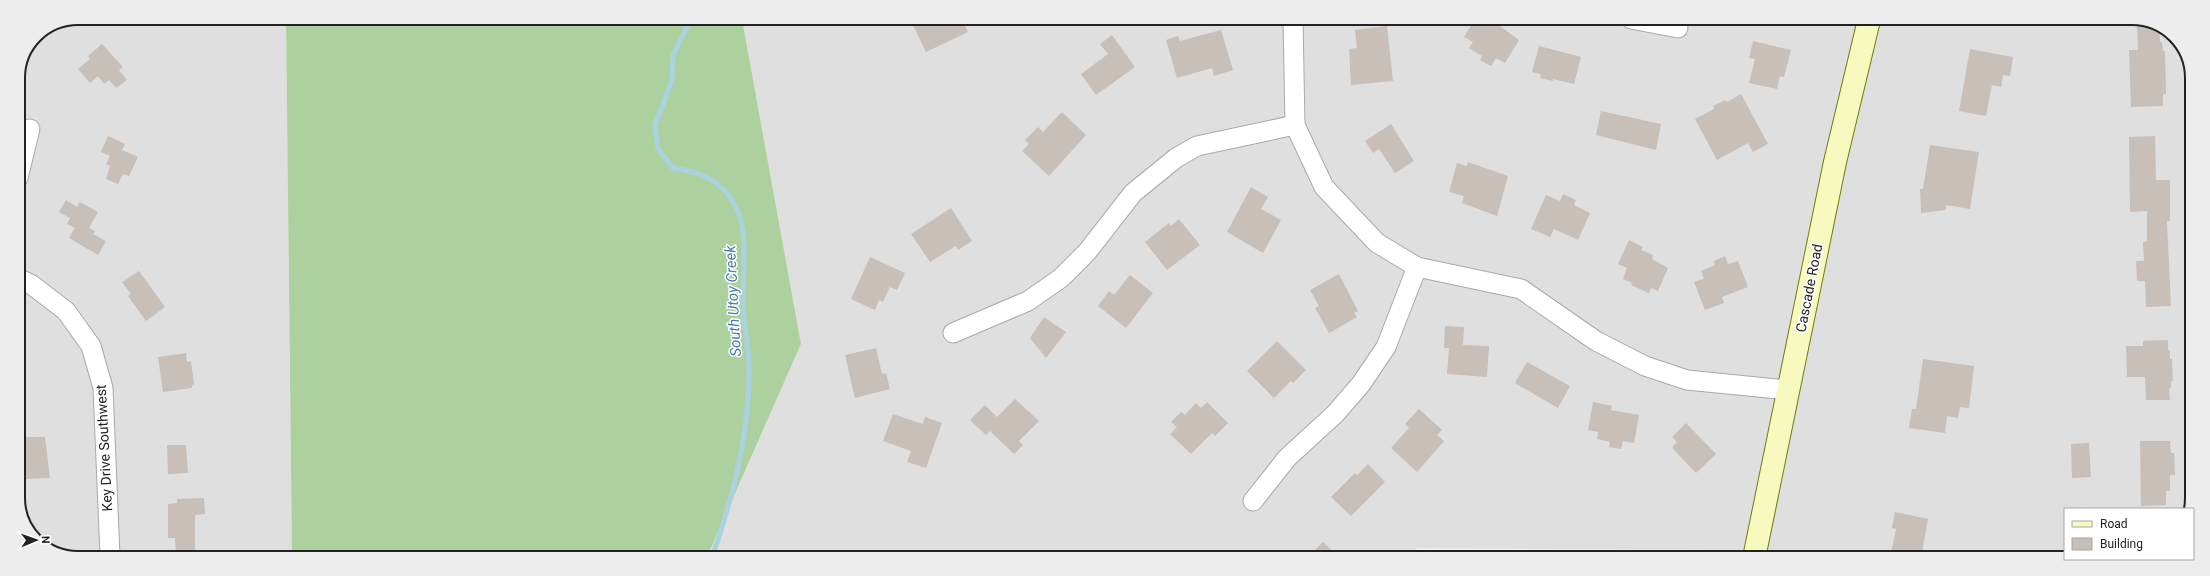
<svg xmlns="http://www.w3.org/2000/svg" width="2210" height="576" font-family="Roboto,sans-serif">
  <rect width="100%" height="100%" fill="#f2efe9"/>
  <!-- residential -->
  <g fill="#e0dfdf">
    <polygon points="78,18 286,18 292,556 62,556 33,538 18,503 18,77 36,35"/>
    <polygon points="742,19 2148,20 2177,38 2192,73 2190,509 2065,509 2065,558 1754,558 1755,550 1417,548 1411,557 707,557 801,344"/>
  </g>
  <!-- forest -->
  <polygon fill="#add19e" points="286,18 742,19 801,344 707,557 292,556"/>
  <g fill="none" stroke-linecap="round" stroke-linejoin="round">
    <!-- stream -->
    <path stroke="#aad3df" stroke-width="5" d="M686,19L687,27L673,55L672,80L655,125L658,149L673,168C699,172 720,179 734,203C749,229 743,269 743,298C742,323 750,348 749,373C749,436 733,498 712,557"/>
  </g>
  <!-- building -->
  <g fill="#c7bfb8">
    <polygon points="927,19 962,19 968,32 926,52 913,25"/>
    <polygon points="1475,19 1490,19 1519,40 1505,63 1496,58 1491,66 1480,60 1482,56 1469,48 1473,42 1464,37"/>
    <polygon points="2155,24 2159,27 2160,42 2162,42 2163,51 2165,51 2166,94 2163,94 2163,106 2131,107 2129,50 2138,50 2137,25"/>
    <polygon points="1387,26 1393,81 1351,85 1349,49 1357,48 1355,30"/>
    <polygon points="1221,30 1233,70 1214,76 1212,68 1177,78 1166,40 1178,36 1180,41"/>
    <polygon points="1112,35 1135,67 1096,95 1081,74 1108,54 1100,44"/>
    <polygon points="1753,41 1791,50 1784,77 1780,76 1777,89 1749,83 1755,59 1749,58"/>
    <polygon points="102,44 123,67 119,70 127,80 116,88 109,80 104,84 98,76 90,83 78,69 90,59 88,56"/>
    <polygon points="1539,46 1581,57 1574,84 1553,79 1553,81 1540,78 1541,74 1532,72"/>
    <polygon points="1970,49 2013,57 2010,76 2003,75 2001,87 1992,85 1986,116 1959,111"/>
    <polygon points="1741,94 1768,144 1753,152 1748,143 1717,160 1695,119 1714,109 1713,106 1725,100 1727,102"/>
    <polygon points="1601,111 1661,124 1656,150 1596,135"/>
    <polygon points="1062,112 1086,135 1049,176 1022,151 1029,144 1025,140 1038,127 1043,132"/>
    <polygon points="1391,124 1414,161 1395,173 1379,149 1373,153 1365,141"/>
    <polygon points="108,136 125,144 122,150 138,157 129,176 123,174 118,184 106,179 110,166 106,164 110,156 101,152"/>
    <polygon points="2155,136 2156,180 2170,180 2170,221 2167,221 2171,306 2146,307 2145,281 2137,281 2136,261 2144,261 2143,242 2147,241 2147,211 2130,212 2129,137"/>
    <polygon points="1930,145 1979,152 1970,209 1946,205 1946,210 1921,213 1920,189 1923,189"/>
    <polygon points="1468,162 1508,176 1497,216 1462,203 1464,196 1449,192 1457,163 1467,166"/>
    <polygon points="1251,187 1268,197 1261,209 1281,220 1263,253 1227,232"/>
    <polygon points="1563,194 1576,200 1574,205 1590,213 1578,240 1554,229 1550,237 1531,229 1546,195 1560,201"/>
    <polygon points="66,200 77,207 80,202 98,212 89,228 95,231 93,234 106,241 98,255 69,238 75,228 67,224 70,218 59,212"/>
    <polygon points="951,208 972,241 958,250 956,246 930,262 911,234"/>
    <polygon points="1179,219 1200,245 1167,270 1145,242 1169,223 1171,226"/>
    <polygon points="1629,240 1643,247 1641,250 1653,255 1652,259 1668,268 1658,291 1651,288 1649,293 1631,285 1632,283 1623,279 1627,268 1618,264"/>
    <polygon points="1725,256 1728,264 1738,261 1748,287 1722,297 1724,303 1705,310 1694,282 1704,279 1701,271 1715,265 1714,261"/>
    <polygon points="870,257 905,273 897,290 890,287 883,302 879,300 875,310 851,299"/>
    <polygon points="139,271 165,307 146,321 128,296 131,294 122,282"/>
    <polygon points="1339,274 1358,311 1354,313 1357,317 1329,333 1315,308 1319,306 1310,290"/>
    <polygon points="1130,275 1153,293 1126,328 1098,306 1109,291 1114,295"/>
    <polygon points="1044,317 1066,332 1046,358 1030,338"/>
    <polygon points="1445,326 1464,327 1463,345 1489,346 1487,377 1447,374 1449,348 1444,348"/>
    <polygon points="2168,340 2168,350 2170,350 2170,359 2172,359 2173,381 2171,381 2171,388 2169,388 2170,400 2146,400 2145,377 2127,377 2126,346 2143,346 2143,341"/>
    <polygon points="1277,341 1306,370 1293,383 1291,381 1274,398 1247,371"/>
    <polygon points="876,348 882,374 886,373 890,389 855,398 845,355"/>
    <polygon points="186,353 187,362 191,361 194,384 192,385 192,388 163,392 158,357"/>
    <polygon points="1923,359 1974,366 1969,408 1960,407 1958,418 1947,416 1945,433 1909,428 1912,409 1916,409"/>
    <polygon points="1527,362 1570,386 1558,408 1515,383"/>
    <polygon points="1015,399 1039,421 1019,441 1023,445 1014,454 990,431 986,435 970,420 985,405 997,417"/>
    <polygon points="1207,402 1228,423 1215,436 1212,433 1191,454 1170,434 1177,427 1171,422 1181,412 1185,415 1196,403 1201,408"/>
    <polygon points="1593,402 1612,406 1611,410 1639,415 1634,443 1623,441 1621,449 1609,447 1610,442 1597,439 1598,432 1588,430"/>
    <polygon points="1419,409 1442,430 1437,435 1444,441 1417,472 1391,448 1409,428 1405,424"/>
    <polygon points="893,414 923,424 925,417 942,423 926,468 907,462 911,451 883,441"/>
    <polygon points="1686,423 1716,454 1696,473 1673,449 1673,446 1677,442 1672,437"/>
    <polygon points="26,437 45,437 50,478 25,479 23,454 26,454"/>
    <polygon points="2140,441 2170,441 2171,453 2174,453 2175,475 2170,475 2170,491 2166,491 2166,505 2141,506"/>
    <polygon points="2089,443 2091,477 2072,478 2071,444"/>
    <polygon points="167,445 186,445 188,473 168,474"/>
    <polygon points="1368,464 1385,482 1351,516 1331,497 1355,473 1357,475"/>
    <polygon points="204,498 205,514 195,515 195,555 176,556 175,538 168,538 168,504 177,503 177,499"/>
    <polygon points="1895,512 1928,519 1921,558 1890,558 1896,529 1892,528"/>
    <polygon points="1323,542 1339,557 1308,557"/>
  </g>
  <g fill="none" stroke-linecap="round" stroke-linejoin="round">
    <defs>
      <g id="street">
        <polyline points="1293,19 1295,125 1324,187 1377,243 1417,267 1521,289 1596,341 1645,366 1687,380 1788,390"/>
        <polyline points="1631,19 1678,28"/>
        <polyline points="18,178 30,129"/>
        <polyline points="18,278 32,285 66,311 91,346 103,388 110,556"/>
        <polyline points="953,333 1028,301 1061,278 1087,252 1133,193 1176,158 1197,146 1295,125"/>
        <polyline points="1253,501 1287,458 1335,414 1361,384 1386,347 1417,267"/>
      </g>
      <polyline id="secondary" points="1754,558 1835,162 1869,20"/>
    </defs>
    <!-- street casing -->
    <use href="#street" stroke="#a9a9a9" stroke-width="21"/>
    <!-- secondary casing -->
    <use href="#secondary" stroke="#707d05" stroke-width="24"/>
    <!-- street -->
    <use href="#street" stroke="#fff" stroke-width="19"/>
    <!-- secondary -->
    <use href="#secondary" stroke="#f7fabf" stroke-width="22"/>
  </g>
  <g text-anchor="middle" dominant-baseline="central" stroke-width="3" stroke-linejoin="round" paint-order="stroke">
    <!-- street labels -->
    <g font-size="14" fill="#222" stroke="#fff">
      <text transform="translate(1809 288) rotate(-79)">Cascade Road</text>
      <text transform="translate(104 448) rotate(-93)">Key Drive Southwest</text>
    </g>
    <!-- water labels -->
    <g font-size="15" font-style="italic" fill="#4a7aab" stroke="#fff">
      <text transform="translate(733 301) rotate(-93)">South Utoy Creek</text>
    </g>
  </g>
  <!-- crop -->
  <path d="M0 0H2210V576H0ZM78 25H2132A53 53 0 0 1 2185 78V498A53 53 0 0 1 2132 551H78A53 53 0 0 1 25 498V78A53 53 0 0 1 78 25Z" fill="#ededed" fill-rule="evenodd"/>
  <path fill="none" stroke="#222" stroke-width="2" d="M78 25H2132A53 53 0 0 1 2185 78V498A53 53 0 0 1 2132 551H78A53 53 0 0 1 25 498V78A53 53 0 0 1 78 25Z"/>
  <!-- legend -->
  <rect x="2064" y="508" width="130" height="52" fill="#ffffff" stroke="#a7a7a7"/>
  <rect x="2072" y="521" width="20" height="6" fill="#f7fabf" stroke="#a7a7a7"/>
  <text x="2100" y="528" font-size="12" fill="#222222">Road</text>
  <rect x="2072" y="538" width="20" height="12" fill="#c7bfb8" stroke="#a7a7a7"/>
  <text x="2100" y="548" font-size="12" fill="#222222">Building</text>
  <!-- north arrow -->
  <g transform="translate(36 540) rotate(88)" stroke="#ffffff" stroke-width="3" paint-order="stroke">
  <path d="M0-3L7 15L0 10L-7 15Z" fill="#222222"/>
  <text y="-6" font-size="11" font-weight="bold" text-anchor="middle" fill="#222222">N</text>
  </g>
</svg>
